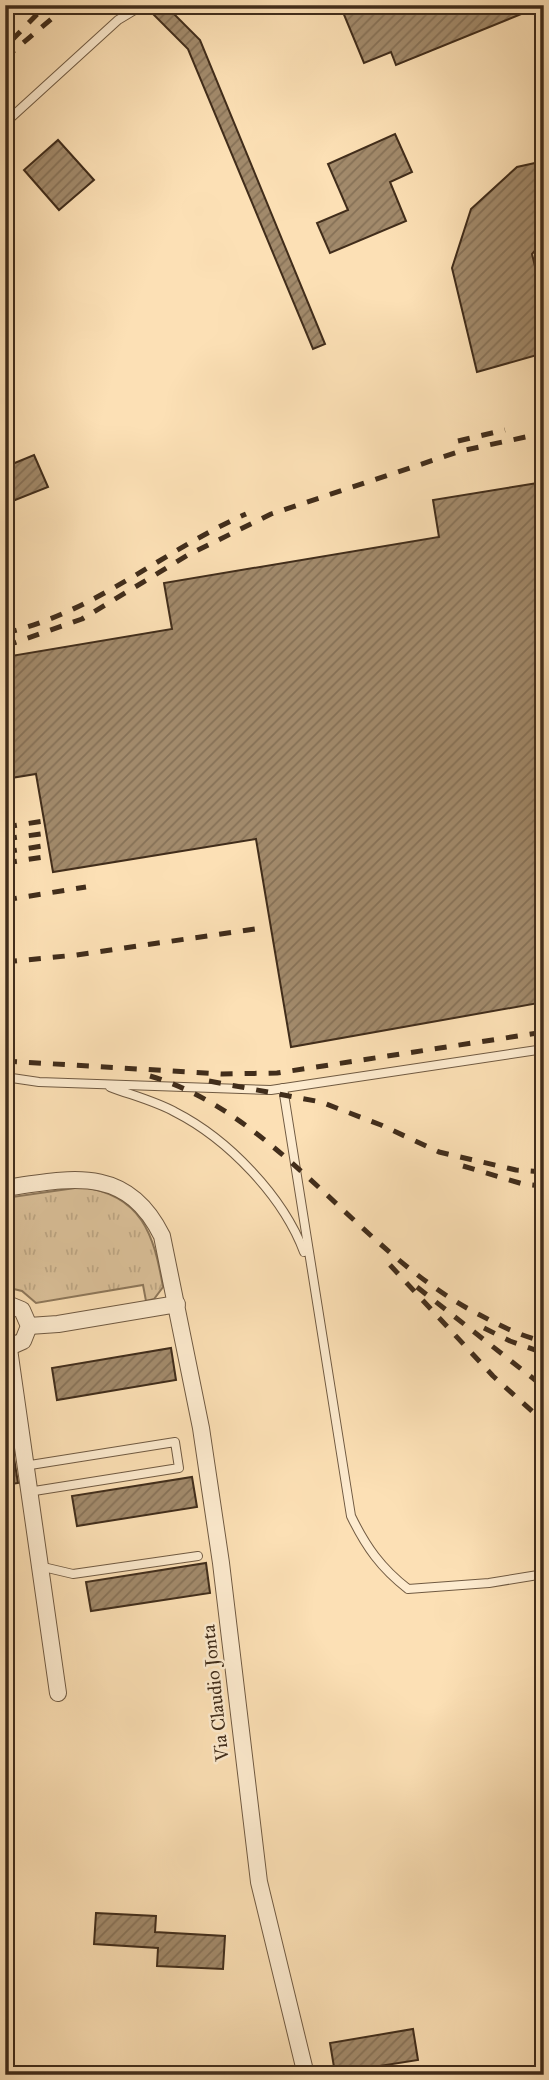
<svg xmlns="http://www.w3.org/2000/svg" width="549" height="2080" font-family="'IM FELL Great Primer',serif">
  <defs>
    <pattern id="grass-tufts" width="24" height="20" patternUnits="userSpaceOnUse" patternTransform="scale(1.75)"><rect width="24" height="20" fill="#dcc29b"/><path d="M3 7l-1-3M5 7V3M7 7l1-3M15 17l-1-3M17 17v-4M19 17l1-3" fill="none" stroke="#bea785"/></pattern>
    <pattern id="building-hatch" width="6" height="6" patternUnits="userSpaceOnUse" patternTransform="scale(1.75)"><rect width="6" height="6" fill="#a28a6b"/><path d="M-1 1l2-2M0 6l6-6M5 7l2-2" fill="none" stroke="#867157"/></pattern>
  </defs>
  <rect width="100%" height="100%" fill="#fce0b5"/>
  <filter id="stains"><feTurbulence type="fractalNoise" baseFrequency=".00286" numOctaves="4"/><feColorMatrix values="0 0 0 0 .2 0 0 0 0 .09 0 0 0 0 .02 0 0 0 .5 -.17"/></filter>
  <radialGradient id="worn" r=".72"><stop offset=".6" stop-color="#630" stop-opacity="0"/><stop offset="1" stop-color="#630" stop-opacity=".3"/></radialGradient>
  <!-- grass -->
  <path fill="url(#grass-tufts)" stroke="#8e785b" stroke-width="2" d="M82,1187C142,1195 154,1235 163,1287L154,1299L146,1301L143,1285L36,1303L22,1291L5,1287V1198Z"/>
  <!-- building -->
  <g fill="url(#building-hatch)" stroke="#412d1b" stroke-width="2">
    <polygon points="149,5 165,5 200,40 325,344 313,349 188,49 148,9"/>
    <polygon points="340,5 541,5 541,6 396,65 391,52 364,63"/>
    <polygon points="395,134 412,172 390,182 406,221 330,253 317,223 348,210 328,164"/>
    <polygon points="58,140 94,180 59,210 24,170"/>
    <polygon points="544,161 544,240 532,254 544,303 544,353 477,372 452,268 471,209 517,167"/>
    <polygon points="34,455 48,487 5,504 5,467"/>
    <polygon points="544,482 544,1002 291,1047 256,839 53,872 36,774 5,779 5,657 172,629 164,583 439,537 433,500"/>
    <polygon points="171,1348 176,1380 57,1400 52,1368"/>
    <polygon points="5,1446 12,1446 18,1483 5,1485"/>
    <polygon points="192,1477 197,1507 77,1526 72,1496"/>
    <polygon points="206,1563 210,1593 91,1611 86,1582"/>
    <polygon points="96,1913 156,1916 155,1932 225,1936 223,1969 157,1966 158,1948 94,1944"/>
    <polygon points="413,2029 418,2060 335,2073 330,2043"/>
  </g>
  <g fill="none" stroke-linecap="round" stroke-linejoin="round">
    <defs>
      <g id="lane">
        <polyline points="5,123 118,20 143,5"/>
        <polyline points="5,1077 39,1082 271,1090 544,1049"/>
        <path d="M110,1087C131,1095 155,1101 175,1112C228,1139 283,1196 304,1252"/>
        <path d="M283,1088L351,1516C366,1547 381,1568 408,1589L489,1583L544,1574"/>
        <polyline points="5,1440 20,1438"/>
        <polyline points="24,1466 175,1442 179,1468 28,1492"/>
        <polyline points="39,1566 73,1574 198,1556"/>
      </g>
      <g id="street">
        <path d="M5,1188C72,1178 127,1165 162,1236L201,1428L221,1563L259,1882L306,2075"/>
        <polyline points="5,1303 22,1310 29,1326 23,1341 5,1349"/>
        <polyline points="29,1326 58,1324 177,1304"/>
        <polyline points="9,1349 58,1693"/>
      </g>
    </defs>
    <!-- lane casing -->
    <use href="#lane" stroke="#705a42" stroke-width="10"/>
    <!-- street casing -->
    <use href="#street" stroke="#705a42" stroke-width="18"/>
    <!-- lane -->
    <use href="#lane" stroke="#fdebcf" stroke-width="8"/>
    <!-- street -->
    <use href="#street" stroke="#fdebcf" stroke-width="16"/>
    <!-- rail -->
    <g stroke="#412d1b" stroke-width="5" stroke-dasharray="12 12" stroke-linecap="butt">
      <polyline points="5,20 19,5"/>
      <polyline points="12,40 46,5"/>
      <polyline points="5,58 68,5"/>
      <polyline points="458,441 505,430"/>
      <path d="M5,633C94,613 164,550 246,514"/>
      <polyline points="5,646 82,619 188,555 271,514 461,451 544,433"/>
      <polyline points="5,827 44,821"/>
      <polyline points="5,839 47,833"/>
      <polyline points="5,852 49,845"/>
      <polyline points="5,863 50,856"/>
      <polyline points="5,900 86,887"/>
      <polyline points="5,962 76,955 255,929"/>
      <polyline points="5,1061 222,1074 277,1073 544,1032"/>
      <path d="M150,1076C281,1115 359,1254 480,1315C499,1325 522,1337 544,1341"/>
      <polyline points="209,1081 321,1102 381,1125 439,1152 516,1170 544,1172"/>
      <polyline points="463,1166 523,1184 544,1186"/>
      <polyline points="390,1265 493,1376 544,1422"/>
      <polyline points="417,1287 544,1387"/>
      <polyline points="484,1328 510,1341 544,1353"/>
    </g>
  </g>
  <g text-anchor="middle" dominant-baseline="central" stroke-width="5" stroke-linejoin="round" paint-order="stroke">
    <!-- street labels -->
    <g font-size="19" fill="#412d1b" stroke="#fdebcf">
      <text transform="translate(215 1693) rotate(-96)">Via Claudio Jonta</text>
    </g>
  </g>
  <!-- margin -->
  <rect width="549" height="2080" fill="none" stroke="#fce0b5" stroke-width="28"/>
  <rect x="7" y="7" width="535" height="2066" fill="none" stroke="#412d1b" stroke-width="3.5"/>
  <rect x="14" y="14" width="521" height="2052" fill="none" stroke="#412d1b" stroke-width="2"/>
  <rect width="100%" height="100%" filter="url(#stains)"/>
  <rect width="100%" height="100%" fill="url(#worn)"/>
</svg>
